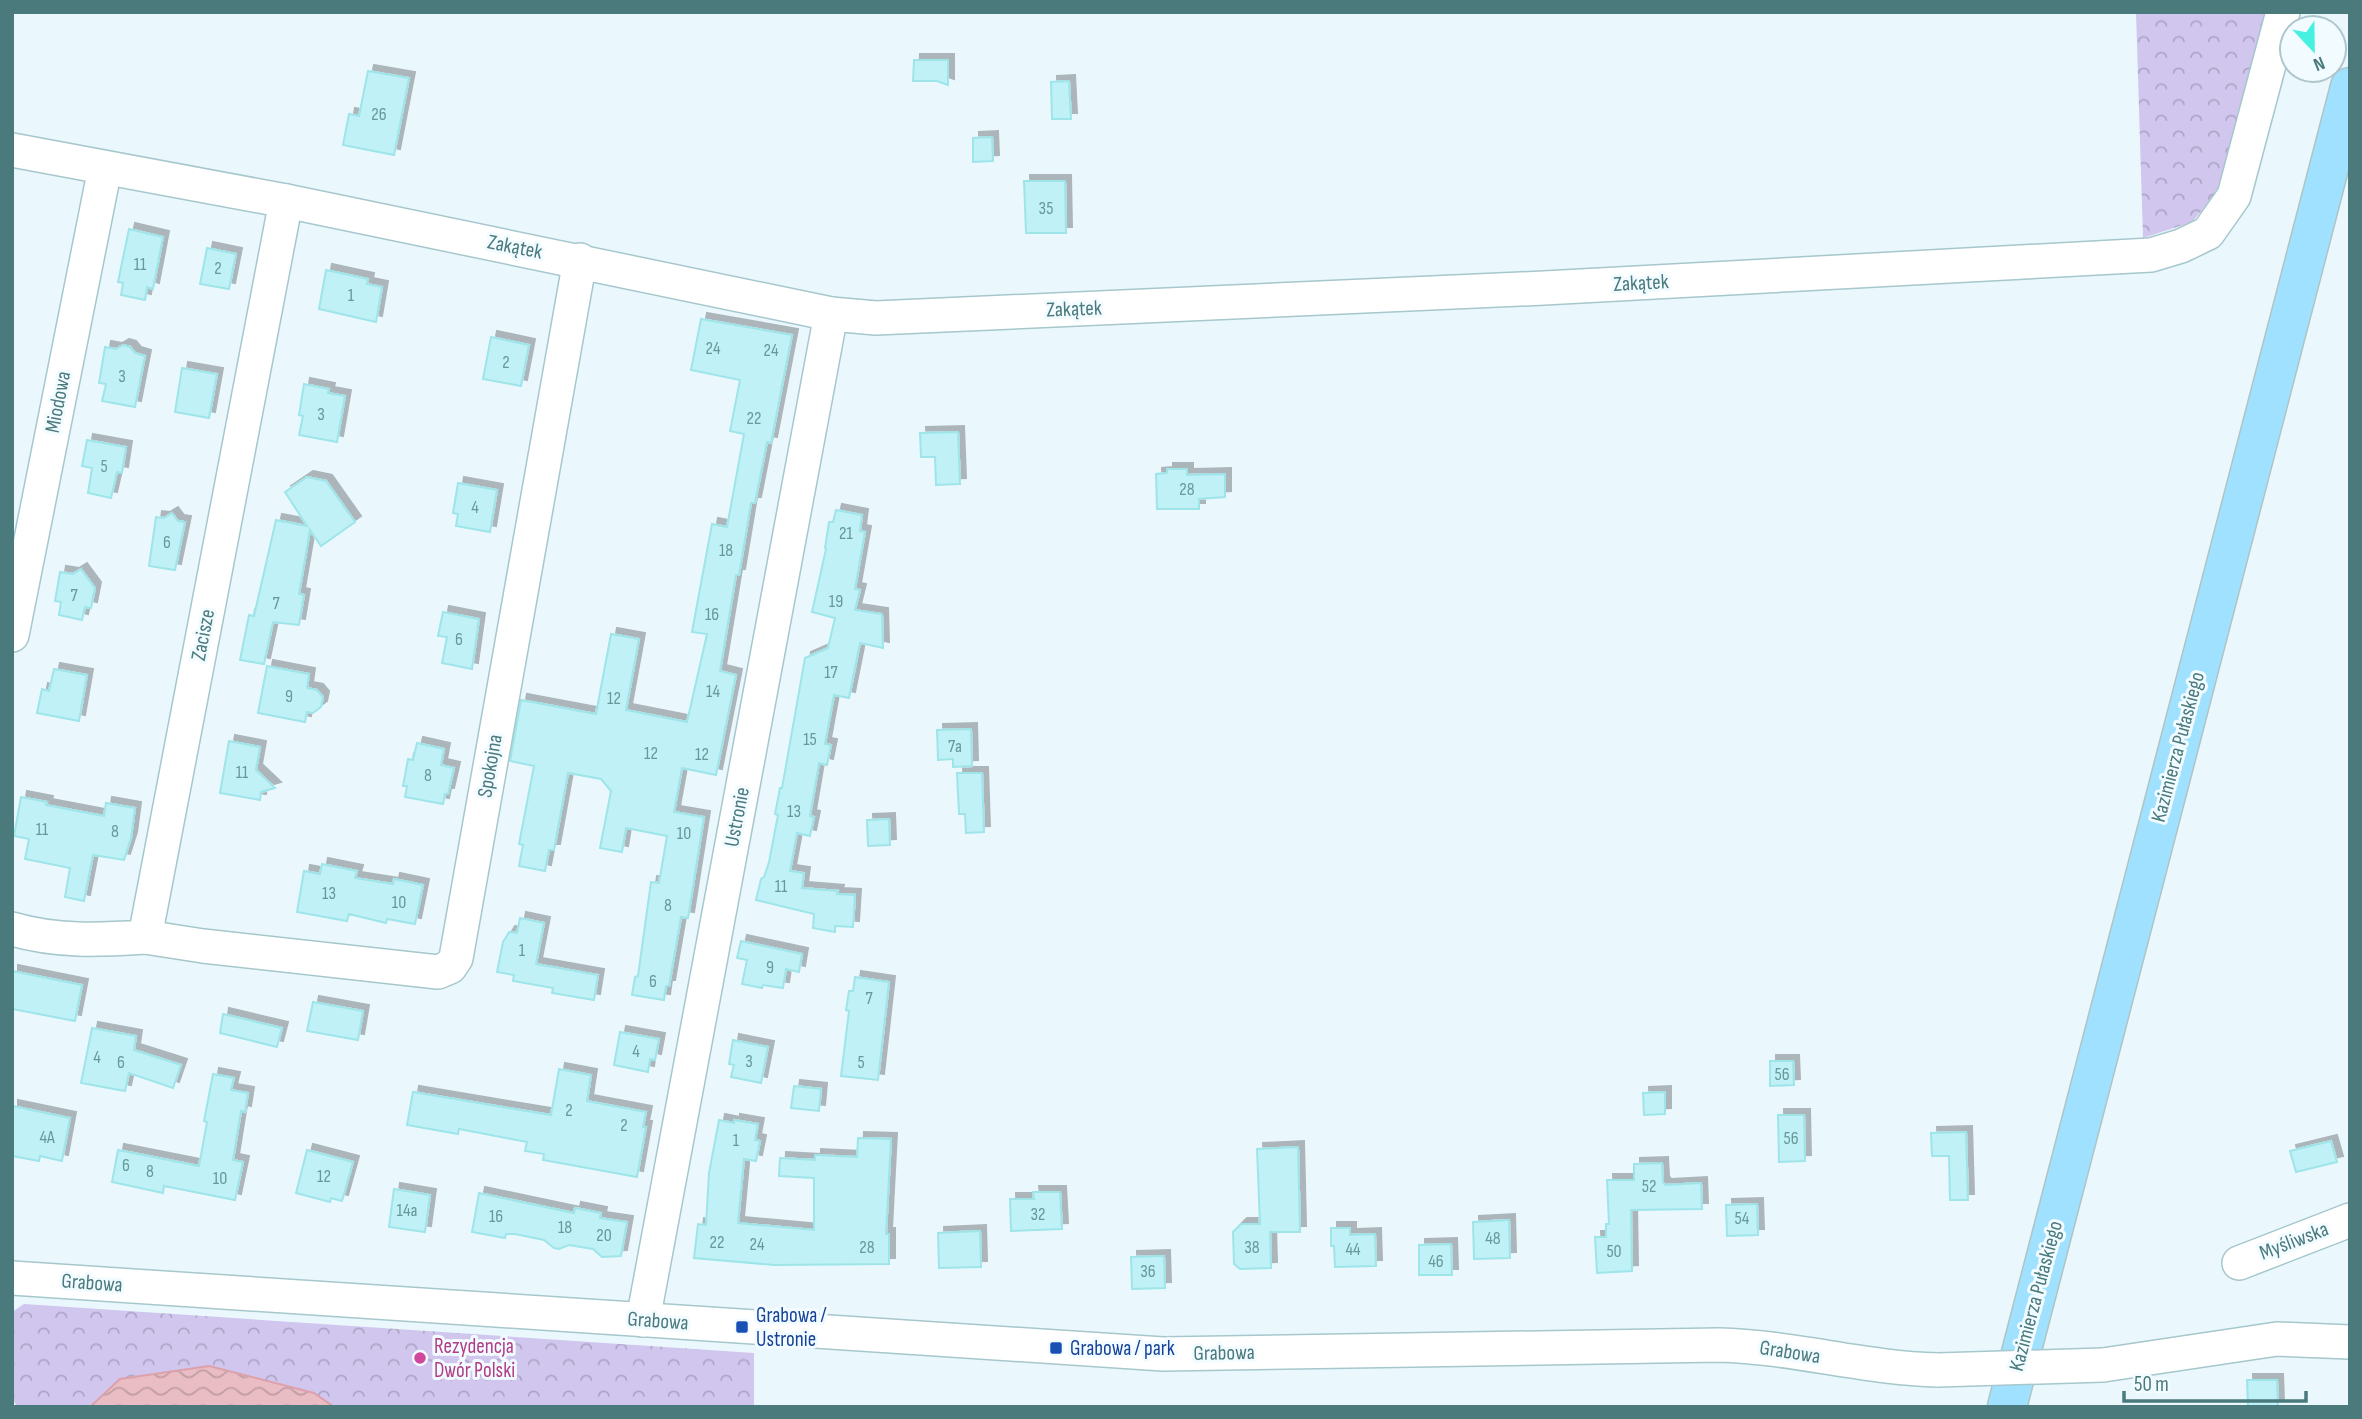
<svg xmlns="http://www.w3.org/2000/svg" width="2362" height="1419" font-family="'Sofia Sans Condensed',sans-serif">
  <defs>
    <pattern id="forest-crowns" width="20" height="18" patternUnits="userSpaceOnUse" patternTransform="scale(1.75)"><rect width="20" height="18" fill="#d1c6ee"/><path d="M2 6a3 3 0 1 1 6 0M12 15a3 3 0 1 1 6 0" fill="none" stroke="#aca6c6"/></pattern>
    <pattern id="water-waves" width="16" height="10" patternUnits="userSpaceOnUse" patternTransform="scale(1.75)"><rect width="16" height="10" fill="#eabcc4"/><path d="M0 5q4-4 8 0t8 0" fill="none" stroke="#c09ea4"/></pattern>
    <filter id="shadow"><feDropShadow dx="6" dy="-6" stdDeviation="0" flood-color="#0004"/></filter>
  </defs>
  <rect width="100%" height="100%" fill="#eaf8fe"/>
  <!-- forest -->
  <g fill="url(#forest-crowns)">
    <polygon points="2136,12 2267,12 2220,189 2192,222 2143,238"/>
    <polygon points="24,1304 754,1353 754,1407 17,1407 12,1397 12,1312"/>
  </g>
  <!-- water -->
  <polygon fill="url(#water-waves)" stroke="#dda1ab" stroke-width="2" points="209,1366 314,1393 334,1407 90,1407 120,1379"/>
  <!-- building -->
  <g fill="#bff1f6" stroke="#9ee5ea" stroke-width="2" filter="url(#shadow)">
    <polygon points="914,60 948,60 948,85 937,81 913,81"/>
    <polygon points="368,71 409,78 394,155 343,145 349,114 359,116"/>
    <polygon points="1069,81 1071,119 1052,119 1051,82"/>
    <polygon points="992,137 993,161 973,162 973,138"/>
    <polygon points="1024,181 1065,181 1066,233 1026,233"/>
    <polygon points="129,229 163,237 153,289 147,287 145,300 121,295 123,283 118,282"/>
    <polygon points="207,248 236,254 229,289 200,284"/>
    <polygon points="326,270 368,279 367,284 382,287 376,322 319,309"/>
    <polygon points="701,319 792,335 771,443 767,442 755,503 751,503 739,575 736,575 720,671 736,675 716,775 682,768 674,812 704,817 688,918 681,917 669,986 666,986 664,1000 632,995 635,977 638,976 651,882 659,883 667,836 626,828 622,852 600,848 611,791 601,779 568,773 554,850 549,850 545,871 519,866 523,845 519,844 534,766 510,761 521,700 596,714 611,634 639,639 626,710 687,722 707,634 692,632 712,524 727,527 744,434 730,431 740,380 691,370"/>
    <polygon points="491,337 529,345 521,386 483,379"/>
    <polygon points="123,345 130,347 135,353 145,356 135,407 102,401 106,384 99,383 105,347 116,349"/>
    <polygon points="182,368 217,374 209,418 175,412"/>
    <polygon points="304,384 329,389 328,393 345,396 337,442 299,435 303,416 299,415"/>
    <polygon points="958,432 960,484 936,485 935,457 921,457 920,433"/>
    <polygon points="87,440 126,447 122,473 117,472 111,498 88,493 92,468 82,466"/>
    <polygon points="1167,469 1187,469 1187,475 1225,474 1225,497 1199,499 1199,509 1157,509 1156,474 1167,473"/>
    <polygon points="307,477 326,481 355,522 321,546 310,530 299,594 304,595 299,625 273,622 264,664 240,660 249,615 254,616 276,520 307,526 285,492"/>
    <polygon points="458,483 497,490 490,532 456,526 458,514 453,513"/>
    <polygon points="836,510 862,515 860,531 865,532 855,589 860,590 855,610 882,614 883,648 860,643 849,698 834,695 825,744 831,745 827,765 819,763 810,816 814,817 810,836 797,833 790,871 804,873 802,888 838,891 837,894 855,895 853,927 835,926 835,932 813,928 814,914 756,900 761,879 764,877 769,862 778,815 775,814 780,788 782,788 805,658 828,648 835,618 812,612 826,549 825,548 829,522 833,522"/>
    <polygon points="172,513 178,521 185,522 175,570 149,566 156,517 164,518"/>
    <polygon points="81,569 95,588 91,608 85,607 82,620 59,615 61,602 55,601 60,572 73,574"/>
    <polygon points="443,612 479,619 472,669 442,663 447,637 438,636"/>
    <polygon points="267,666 309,674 307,688 317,690 323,697 321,707 313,713 307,712 305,722 258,713"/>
    <polygon points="54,669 87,675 79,721 37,713 42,689 49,691"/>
    <polygon points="971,729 972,766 953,767 953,759 938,760 937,730"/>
    <polygon points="229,741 260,747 256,770 275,788 261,792 260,800 220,793"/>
    <polygon points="417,743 444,749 441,765 454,768 448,794 445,794 443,804 405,797 407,786 403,786 408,759 413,760"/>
    <polygon points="957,773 982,773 984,832 966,833 965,814 959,814"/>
    <polygon points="21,797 47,802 46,805 104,816 106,803 135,808 131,838 124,860 93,855 84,901 65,897 70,868 25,859 29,839 14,836"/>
    <polygon points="889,819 890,845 868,846 867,820"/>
    <polygon points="322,864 357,871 355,878 393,884 394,879 423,885 415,924 387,919 386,923 349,914 347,921 297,912 304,871 320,874"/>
    <polygon points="520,918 544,923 536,964 598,975 594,1000 552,993 553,988 513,981 514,975 497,972 503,942 509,932 517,933"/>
    <polygon points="741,941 802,954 799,972 786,969 783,988 763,985 762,988 742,984 747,960 737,958"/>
    <polygon points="12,971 82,985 75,1021 12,1009"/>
    <polygon points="855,977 889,982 878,1080 841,1076 849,1011 846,1010 849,991 853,991"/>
    <polygon points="313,1002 363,1011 358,1040 307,1031"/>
    <polygon points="223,1014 282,1028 277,1047 220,1033"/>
    <polygon points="92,1028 136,1036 134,1050 181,1065 173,1088 129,1073 125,1091 81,1083"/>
    <polygon points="620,1032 659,1039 655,1060 650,1059 648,1072 614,1065"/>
    <polygon points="733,1040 768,1047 761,1083 731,1077 734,1065 729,1064"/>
    <polygon points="1770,1061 1793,1061 1794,1085 1770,1086"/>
    <polygon points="559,1069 591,1075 587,1101 646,1112 643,1127 646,1127 637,1177 543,1160 544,1154 525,1151 527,1142 459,1129 458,1134 407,1125 413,1092 551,1115"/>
    <polygon points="213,1074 234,1078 231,1090 248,1093 245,1112 241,1111 233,1160 243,1162 235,1200 164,1186 163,1193 112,1182 118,1150 199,1166 207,1122 204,1121"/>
    <polygon points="794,1086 821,1089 819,1111 791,1108"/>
    <polygon points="1665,1092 1665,1114 1644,1115 1643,1093"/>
    <polygon points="12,1106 70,1118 62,1161 40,1156 39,1161 12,1156"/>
    <polygon points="1778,1115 1804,1115 1805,1161 1779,1162"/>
    <polygon points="719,1120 734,1123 734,1120 758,1124 755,1140 760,1141 756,1161 744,1159 738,1223 814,1230 814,1178 779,1176 780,1158 815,1160 815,1155 857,1157 858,1138 891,1139 886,1234 889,1234 889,1264 774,1265 694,1258 698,1224 706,1225 709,1173"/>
    <polygon points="1966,1132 1968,1200 1950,1200 1949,1156 1932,1156 1931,1133"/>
    <polygon points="2331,1141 2337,1162 2296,1172 2290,1151"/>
    <polygon points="1298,1147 1300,1232 1270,1232 1271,1268 1240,1269 1234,1264 1233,1232 1241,1224 1260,1224 1257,1149"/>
    <polygon points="307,1150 353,1162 342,1201 331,1198 330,1202 296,1193"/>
    <polygon points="1662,1163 1663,1182 1665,1185 1701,1183 1702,1209 1631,1210 1632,1271 1597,1273 1595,1237 1606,1237 1606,1224 1609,1224 1607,1180 1634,1180 1634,1164"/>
    <polygon points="394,1189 430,1195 425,1232 389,1227"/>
    <polygon points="1033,1192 1060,1192 1062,1229 1011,1231 1010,1199 1034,1199"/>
    <polygon points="479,1193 574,1213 575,1208 601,1213 600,1218 627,1222 621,1256 602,1257 593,1249 569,1245 559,1249 554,1248 544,1240 515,1234 506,1234 505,1238 472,1232"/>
    <polygon points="1757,1204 1758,1235 1727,1236 1726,1205"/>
    <polygon points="1509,1220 1510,1258 1474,1259 1473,1222"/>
    <polygon points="1331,1228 1350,1228 1350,1235 1375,1234 1376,1266 1335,1267 1334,1246 1331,1246"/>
    <polygon points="980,1231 981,1267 939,1268 938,1233"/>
    <polygon points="1451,1244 1452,1275 1419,1275 1419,1245"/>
    <polygon points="1164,1256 1165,1288 1132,1289 1131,1257"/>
    <polygon points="2247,1380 2277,1380 2278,1407 2248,1407"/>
  </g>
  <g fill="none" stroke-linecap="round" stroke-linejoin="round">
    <defs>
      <g id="minor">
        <polyline points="12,150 286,201 831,314 876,318 1544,288 2151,255 2181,246 2208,233 2234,196 2283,12"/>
        <polyline points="12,635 105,168"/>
        <path d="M12,929C57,942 99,940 145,937L286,201"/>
        <polyline points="145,937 203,946 438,972 450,967 456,958 580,260"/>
        <polyline points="2239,1263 2350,1220"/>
        <path d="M12,1278L1163,1354L1719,1345C1793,1347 1864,1368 1938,1370"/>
        <polyline points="643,1320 831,314"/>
        <polyline points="2103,1365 2277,1339 2350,1342"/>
      </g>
      <polyline id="major" points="2007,1407 2350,87"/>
    </defs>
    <!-- minor casing -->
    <use href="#minor" stroke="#a6c7cc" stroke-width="36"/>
    <!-- major casing -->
    <use href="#major" stroke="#afc4c5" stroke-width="41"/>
    <!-- minor -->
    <use href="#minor" stroke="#fff" stroke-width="33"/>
    <!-- major -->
    <use href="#major" stroke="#a0e1ff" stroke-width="38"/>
    <defs>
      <polyline id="minor-bridge" points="1938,1370 2103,1365"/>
    </defs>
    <!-- minor-bridge casing -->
    <use href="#minor-bridge" stroke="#a6c7cc" stroke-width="36" stroke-linecap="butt"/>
    <!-- minor-bridge -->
    <use href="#minor-bridge" stroke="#fff" stroke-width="33"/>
  </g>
  <!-- markers -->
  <g fill="#1a4fb4" stroke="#f2fbff" stroke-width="2.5">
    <rect x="735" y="1320" width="14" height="14" rx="3.5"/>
    <rect x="1049" y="1341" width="14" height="14" rx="3.5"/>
  </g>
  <circle fill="#d1479c" stroke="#f2fbff" stroke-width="2.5" cx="420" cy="1358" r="7"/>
  <g text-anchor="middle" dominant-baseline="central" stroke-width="6" stroke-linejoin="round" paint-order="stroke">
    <!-- number labels -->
    <g font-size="18" fill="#67989a">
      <text x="379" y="114">26</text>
      <text x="1046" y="208">35</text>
      <text x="140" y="264">11</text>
      <text x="218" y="268">2</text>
      <text x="351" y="295">1</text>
      <text x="713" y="348">24</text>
      <text x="771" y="350">24</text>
      <text x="506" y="362">2</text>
      <text x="122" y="376">3</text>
      <text x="321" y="414">3</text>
      <text x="754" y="418">22</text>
      <text x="104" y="466">5</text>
      <text x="1187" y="489">28</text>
      <text x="475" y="507">4</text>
      <text x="846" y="533">21</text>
      <text x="167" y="542">6</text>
      <text x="726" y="550">18</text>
      <text x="74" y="595">7</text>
      <text x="836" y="601">19</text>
      <text x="276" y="603">7</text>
      <text x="712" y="614">16</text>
      <text x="459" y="639">6</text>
      <text x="831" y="672">17</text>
      <text x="713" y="691">14</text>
      <text x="289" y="696">9</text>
      <text x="614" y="698">12</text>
      <text x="810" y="739">15</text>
      <text x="955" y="746">7a</text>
      <text x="651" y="753">12</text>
      <text x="702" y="754">12</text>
      <text x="242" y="772">11</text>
      <text x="428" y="775">8</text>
      <text x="794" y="811">13</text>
      <text x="42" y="829">11</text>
      <text x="115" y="831">8</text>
      <text x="684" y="833">10</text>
      <text x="781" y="886">11</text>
      <text x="329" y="893">13</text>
      <text x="399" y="902">10</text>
      <text x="668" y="905">8</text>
      <text x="522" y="950">1</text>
      <text x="770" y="967">9</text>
      <text x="653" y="981">6</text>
      <text x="869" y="998">7</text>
      <text x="636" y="1051">4</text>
      <text x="97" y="1057">4</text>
      <text x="749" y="1061">3</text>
      <text x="121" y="1062">6</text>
      <text x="861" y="1062">5</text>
      <text x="1782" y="1074">56</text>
      <text x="569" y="1110">2</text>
      <text x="624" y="1125">2</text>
      <text x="47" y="1137">4A</text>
      <text x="1791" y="1138">56</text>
      <text x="736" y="1140">1</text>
      <text x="126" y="1165">6</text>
      <text x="150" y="1171">8</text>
      <text x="324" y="1176">12</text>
      <text x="220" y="1178">10</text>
      <text x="1649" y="1186">52</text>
      <text x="407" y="1210">14a</text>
      <text x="1038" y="1214">32</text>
      <text x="496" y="1216">16</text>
      <text x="1742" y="1218">54</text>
      <text x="565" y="1227">18</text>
      <text x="604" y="1235">20</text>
      <text x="1493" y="1238">48</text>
      <text x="717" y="1242">22</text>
      <text x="757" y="1244">24</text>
      <text x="867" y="1247">28</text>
      <text x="1252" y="1247">38</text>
      <text x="1353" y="1249">44</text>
      <text x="1614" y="1251">50</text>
      <text x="1436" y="1261">46</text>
      <text x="1148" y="1271">36</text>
    </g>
    <!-- street labels -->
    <g font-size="21" fill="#4a7a7c" stroke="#f2fbff">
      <text transform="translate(515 247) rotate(11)">Zakątek</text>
      <text transform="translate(1641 283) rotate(-3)">Zakątek</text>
      <text transform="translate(1074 309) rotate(-2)">Zakątek</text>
      <text transform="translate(58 402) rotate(-79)">Miodowa</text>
      <text transform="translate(203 635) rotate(-79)">Zacisze</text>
      <text transform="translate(2178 747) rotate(-75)">Kazimierza Pułaskiego</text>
      <text transform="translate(490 766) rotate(-80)">Spokojna</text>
      <text transform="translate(737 817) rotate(-79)">Ustronie</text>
      <text transform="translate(2294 1241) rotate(-21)">Myśliwska</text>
      <text transform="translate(92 1283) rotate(4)">Grabowa</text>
      <text transform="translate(2036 1296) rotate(-75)">Kazimierza Pułaskiego</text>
      <text transform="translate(658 1321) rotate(4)">Grabowa</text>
      <text transform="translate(1790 1352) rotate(9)">Grabowa</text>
      <text transform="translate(1224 1353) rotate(-1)">Grabowa</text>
    </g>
    <!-- transit labels -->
    <g font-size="21" fill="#164399" stroke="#f2fbff" text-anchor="start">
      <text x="756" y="1315">Grabowa /<tspan x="756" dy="24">Ustronie</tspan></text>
      <text x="1070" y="1348">Grabowa / park</text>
    </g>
    <!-- hotel labels -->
    <g font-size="21" fill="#b23c85" stroke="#f2fbff" text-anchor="start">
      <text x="434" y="1346">Rezydencja<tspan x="434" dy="24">Dwór Polski</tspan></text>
    </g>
  </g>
  <!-- border -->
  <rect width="2362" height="1419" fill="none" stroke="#4a7a7c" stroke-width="28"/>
  <!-- north arrow -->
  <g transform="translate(2313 49) rotate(158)"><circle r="33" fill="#f2fbff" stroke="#afc7cb" stroke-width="2"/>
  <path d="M0-5L12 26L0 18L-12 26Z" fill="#47f0e1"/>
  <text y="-10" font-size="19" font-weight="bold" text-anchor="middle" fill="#4a7a7c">N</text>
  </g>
  <!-- scale -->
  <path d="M2124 1391v10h182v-10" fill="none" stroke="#4a7a7c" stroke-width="3.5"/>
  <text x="2134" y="1391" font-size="21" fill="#4a7a7c" stroke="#f2fbff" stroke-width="5" paint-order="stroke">50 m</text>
</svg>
